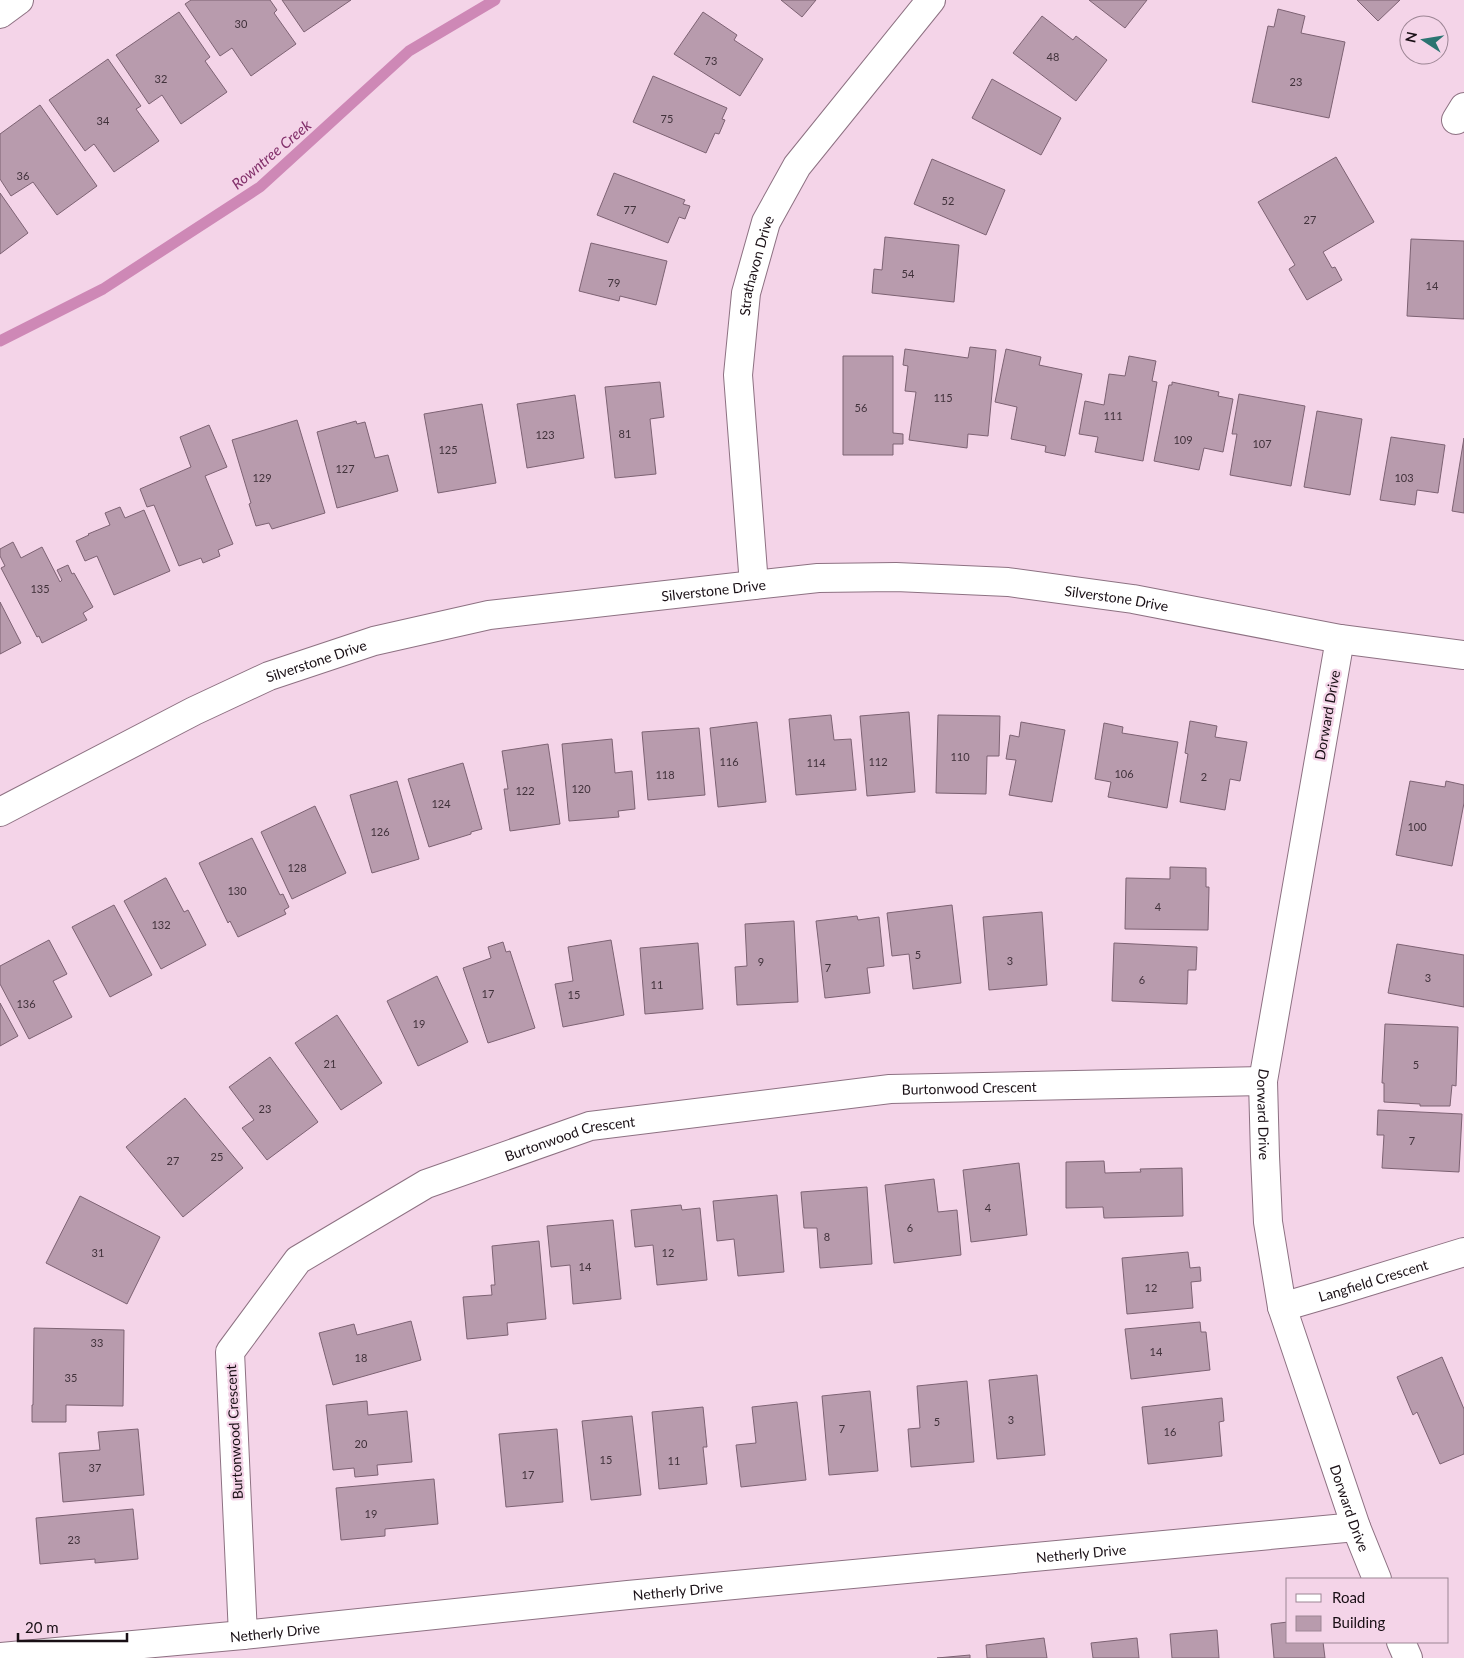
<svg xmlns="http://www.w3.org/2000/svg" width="1464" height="1658" font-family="Lato,sans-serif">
  <rect width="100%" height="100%" fill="#f4d4e8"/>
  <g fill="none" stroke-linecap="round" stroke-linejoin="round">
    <!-- stream -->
    <polyline stroke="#ce88b6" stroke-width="11" points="0,341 103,289 260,187 409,51 495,0"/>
  </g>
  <!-- building -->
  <g fill="#b89bad" stroke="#7d6273">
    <polygon points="191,0 270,0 277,10 274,13 296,44 251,76 232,48 220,56 185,4"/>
    <polygon points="282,0 351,0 304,32"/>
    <polygon points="781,0 816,0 802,17"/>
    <polygon points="1089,0 1147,0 1125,28"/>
    <polygon points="1357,0 1400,0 1378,21"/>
    <polygon points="1278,9 1305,16 1301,33 1345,42 1329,118 1252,102 1268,26 1274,27"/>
    <polygon points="179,12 210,57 205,61 227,92 181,124 162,95 149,104 116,55"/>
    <polygon points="703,12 737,35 734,40 763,59 740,96 674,54"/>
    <polygon points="1042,16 1073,40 1076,36 1107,60 1076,101 1013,53"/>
    <polygon points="108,59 141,106 136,109 159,141 114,172 94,144 85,151 49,100"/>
    <polygon points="653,76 727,108 722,119 725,120 719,134 715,133 706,153 633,122"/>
    <polygon points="992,79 1061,118 1041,155 972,118"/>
    <polygon points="40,105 97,186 57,215 33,182 11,196 0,179 0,134"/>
    <polygon points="1336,157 1374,222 1323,252 1332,268 1335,267 1342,280 1307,300 1290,271 1289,269 1295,265 1258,202"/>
    <polygon points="932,159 1005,190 986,235 914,204"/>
    <polygon points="614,173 685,200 683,204 690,206 685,219 679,217 668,243 597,215"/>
    <polygon points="0,193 28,233 0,254"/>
    <polygon points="885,237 959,245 954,302 872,293 874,269 882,270"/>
    <polygon points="1411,239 1464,241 1464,319 1407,316"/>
    <polygon points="591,243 667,261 656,305 620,296 619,301 579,291"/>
    <polygon points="970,347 996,350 988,436 968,434 967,448 909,440 916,392 905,391 908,366 903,365 905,349 968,358"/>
    <polygon points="1006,349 1041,357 1039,365 1082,374 1065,456 1045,452 1046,446 1011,439 1017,407 995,402"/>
    <polygon points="843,356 893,356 893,433 903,434 903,444 893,444 893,455 843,455"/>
    <polygon points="1129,356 1156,361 1152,381 1157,382 1143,461 1095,452 1098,437 1079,434 1085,401 1104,405 1109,374 1125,376"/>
    <polygon points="660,382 664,417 650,419 656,474 615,478 605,387"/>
    <polygon points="1172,382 1219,392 1218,396 1233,399 1223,452 1204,448 1199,470 1154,461 1169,385 1172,385"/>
    <polygon points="1239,394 1305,406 1291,486 1230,475 1237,434 1232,434"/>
    <polygon points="575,395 584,458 527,468 517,404"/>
    <polygon points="482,404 496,483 438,493 424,414"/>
    <polygon points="1317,411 1362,419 1350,495 1304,487"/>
    <polygon points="297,420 325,513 272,529 269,523 256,526 249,504 251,503 232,440"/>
    <polygon points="356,421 357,424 365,422 375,458 388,455 398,491 337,508 317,432"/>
    <polygon points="209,425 227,467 205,476 233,544 218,550 220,556 203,563 201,558 179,566 154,505 147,507 140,489 191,467 180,437"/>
    <polygon points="1391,437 1445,445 1438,493 1417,490 1415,505 1380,500"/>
    <polygon points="1464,438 1464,513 1452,511"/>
    <polygon points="120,507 125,518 144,510 170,571 114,595 97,556 85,561 76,541 89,535 88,534 110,525 105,513"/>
    <polygon points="13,542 21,558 42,547 60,582 62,580 57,570 68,565 72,574 74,573 93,607 83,613 87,620 42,643 39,636 37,637 1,568 5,566 0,556 0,549"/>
    <polygon points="0,602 21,643 0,654"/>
    <polygon points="909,712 915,792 867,796 860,716"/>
    <polygon points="831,715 834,740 851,739 856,790 796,795 789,719"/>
    <polygon points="938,715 1000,716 999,756 987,756 986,794 936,793"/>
    <polygon points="1190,721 1217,726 1215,737 1247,742 1240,781 1230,779 1225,810 1180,802 1188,754 1185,753"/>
    <polygon points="757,722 766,802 718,807 710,728"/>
    <polygon points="1021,722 1065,730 1052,802 1009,795 1016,760 1006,759 1010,735 1019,737"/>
    <polygon points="1104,723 1123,727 1122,733 1178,742 1167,808 1108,797 1111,782 1095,779"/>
    <polygon points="699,728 705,795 648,800 642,732"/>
    <polygon points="612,739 615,773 632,771 635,809 618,811 619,817 569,821 562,744"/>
    <polygon points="548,744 560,824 510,831 504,789 508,789 502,751"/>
    <polygon points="463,763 482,829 471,832 471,834 429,847 408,779"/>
    <polygon points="397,781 419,859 372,873 350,795"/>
    <polygon points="1410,781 1445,787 1446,781 1464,785 1464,803 1452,866 1396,855"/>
    <polygon points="315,806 346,873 292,899 261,832"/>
    <polygon points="252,838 280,895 283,894 289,907 284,910 286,914 238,937 230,921 228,923 199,863"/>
    <polygon points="1170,867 1206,868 1206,887 1209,887 1208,930 1125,929 1126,878 1170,879"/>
    <polygon points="165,878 166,878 184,912 188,910 206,945 161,969 124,901"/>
    <polygon points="114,905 152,975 110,997 72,927"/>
    <polygon points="952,905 961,983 913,989 909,954 892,956 887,913"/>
    <polygon points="1042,912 1047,985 989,990 983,917"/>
    <polygon points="857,916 858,920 879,917 884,966 867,968 870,993 825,998 816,921"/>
    <polygon points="794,921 798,1002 737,1005 735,967 747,966 745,924"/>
    <polygon points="49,940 67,974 53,981 72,1017 29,1039 0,984 0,966"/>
    <polygon points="611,940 624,1015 563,1027 555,984 573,981 568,947"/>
    <polygon points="503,942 506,952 510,951 535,1028 488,1043 463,968 491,958 488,947"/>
    <polygon points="698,943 703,1009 645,1014 640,948"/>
    <polygon points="1114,943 1197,947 1196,970 1188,970 1187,1004 1112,1001"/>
    <polygon points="1397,944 1464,955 1464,1007 1388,993"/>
    <polygon points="437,976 468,1042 418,1066 387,1001"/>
    <polygon points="0,1003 18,1036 0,1046"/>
    <polygon points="337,1015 382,1083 341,1110 295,1043"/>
    <polygon points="1385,1024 1458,1027 1456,1086 1452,1085 1450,1106 1420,1106 1420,1104 1384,1102 1384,1083 1382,1083"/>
    <polygon points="270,1057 318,1122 267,1160 242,1128 254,1120 229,1087"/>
    <polygon points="185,1098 243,1168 183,1217 126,1147"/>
    <polygon points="1378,1110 1462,1114 1459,1172 1382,1168 1384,1135 1377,1135"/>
    <polygon points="1104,1161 1105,1173 1141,1172 1140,1169 1182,1168 1183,1216 1104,1218 1103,1207 1066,1208 1066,1162"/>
    <polygon points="1019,1163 1027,1235 971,1242 963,1170"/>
    <polygon points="934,1179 938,1212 957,1210 961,1255 894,1263 885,1185"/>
    <polygon points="867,1187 872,1264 820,1268 817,1228 804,1228 801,1192"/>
    <polygon points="777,1195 784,1272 738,1276 734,1239 717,1241 713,1201"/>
    <polygon points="80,1196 160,1237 127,1304 46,1263"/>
    <polygon points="681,1205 682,1210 700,1208 707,1280 657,1285 653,1245 635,1247 631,1210"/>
    <polygon points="613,1220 621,1299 573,1304 570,1265 551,1267 547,1226"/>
    <polygon points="539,1241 546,1319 507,1323 508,1335 467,1339 463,1297 492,1295 491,1285 495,1285 492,1246"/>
    <polygon points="1188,1252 1190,1268 1200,1267 1201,1281 1191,1282 1193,1308 1127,1314 1122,1258"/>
    <polygon points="411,1321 421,1360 333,1385 319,1333 354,1324 357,1335"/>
    <polygon points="1200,1322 1201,1332 1206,1332 1210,1370 1131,1379 1125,1329"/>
    <polygon points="34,1328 124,1330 123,1406 66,1405 66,1422 32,1422 32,1405 33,1405"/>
    <polygon points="1442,1357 1464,1409 1464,1454 1440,1464 1417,1412 1413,1415 1397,1377"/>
    <polygon points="1037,1375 1045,1455 997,1459 989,1380"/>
    <polygon points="967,1381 974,1462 911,1467 908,1429 920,1428 917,1386"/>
    <polygon points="870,1391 878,1471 829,1475 822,1396"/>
    <polygon points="1222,1398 1224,1421 1219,1422 1222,1456 1148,1464 1142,1407"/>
    <polygon points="367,1401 368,1415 407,1411 412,1462 377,1465 378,1475 355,1477 354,1468 333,1470 326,1405"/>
    <polygon points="797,1402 806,1480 741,1487 736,1445 756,1443 752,1407"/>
    <polygon points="703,1407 707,1447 703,1447 707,1484 659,1489 652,1412"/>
    <polygon points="632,1416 641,1495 591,1500 582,1421"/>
    <polygon points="138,1429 144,1495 63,1502 59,1453 100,1450 98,1432"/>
    <polygon points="557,1429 563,1502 506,1507 499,1434"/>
    <polygon points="434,1479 438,1524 385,1529 385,1536 341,1540 336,1488"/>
    <polygon points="133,1509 138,1559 95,1563 95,1559 40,1564 36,1518"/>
    <polygon points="1288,1622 1288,1642 1323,1642 1325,1658 1274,1658 1271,1624"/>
    <polygon points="1217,1630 1219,1658 1172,1658 1170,1634"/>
    <polygon points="1044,1638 1047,1658 987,1658 986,1645"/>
    <polygon points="1137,1638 1139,1658 1093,1658 1091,1643"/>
    <polygon points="970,1655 970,1658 937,1658"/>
  </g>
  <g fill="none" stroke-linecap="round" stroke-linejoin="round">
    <defs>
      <g id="minor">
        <polyline points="0,14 19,0"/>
        <polyline points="1456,120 1464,107"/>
        <path id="s1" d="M754,585L738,375L746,293L766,222L797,166L931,0"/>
        <path id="s2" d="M1340,639L1263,1081L1265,1156L1268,1222L1282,1307L1356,1527L1377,1579"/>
        <path id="s3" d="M0,812L194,711L269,676L374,641L489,615L754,585L818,578L896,577L1008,582L1133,599L1340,639L1464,655"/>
        <path id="s4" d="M1282,1307L1337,1291L1464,1252"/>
        <path id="s5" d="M243,1635L230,1352L298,1260L426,1184L590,1126L890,1089L1263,1081"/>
        <polyline points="1401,1642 1408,1658"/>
        <path id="s6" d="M0,1657L243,1635L628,1595L1356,1527"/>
      </g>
    </defs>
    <!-- minor casing -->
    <use href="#minor" stroke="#8d7182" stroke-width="30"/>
    <!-- minor -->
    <use href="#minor" stroke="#fff" stroke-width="28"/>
  </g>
  <g text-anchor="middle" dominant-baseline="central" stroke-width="4.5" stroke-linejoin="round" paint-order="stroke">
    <!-- number labels -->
    <g font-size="11" fill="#41323b">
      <text x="241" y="23">30</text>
      <text x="1053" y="56">48</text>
      <text x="711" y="60">73</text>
      <text x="161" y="78">32</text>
      <text x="1296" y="81">23</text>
      <text x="667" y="118">75</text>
      <text x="103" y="120">34</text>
      <text x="23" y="175">36</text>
      <text x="948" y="200">52</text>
      <text x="630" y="209">77</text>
      <text x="1310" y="219">27</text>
      <text x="908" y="273">54</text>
      <text x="614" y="282">79</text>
      <text x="1432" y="285">14</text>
      <text x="943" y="397">115</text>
      <text x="861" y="407">56</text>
      <text x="1113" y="415">111</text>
      <text x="625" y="433">81</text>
      <text x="545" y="434">123</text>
      <text x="1183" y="439">109</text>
      <text x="1262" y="443">107</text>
      <text x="448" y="449">125</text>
      <text x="345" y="468">127</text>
      <text x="262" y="477">129</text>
      <text x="1404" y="477">103</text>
      <text x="40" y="588">135</text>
      <text x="960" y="756">110</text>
      <text x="729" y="761">116</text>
      <text x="878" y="761">112</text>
      <text x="816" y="762">114</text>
      <text x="1124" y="773">106</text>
      <text x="665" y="774">118</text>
      <text x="1204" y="776">2</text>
      <text x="581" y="788">120</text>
      <text x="525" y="790">122</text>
      <text x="441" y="803">124</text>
      <text x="1417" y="826">100</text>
      <text x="380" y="831">126</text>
      <text x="297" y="867">128</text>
      <text x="237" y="890">130</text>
      <text x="1158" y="906">4</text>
      <text x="161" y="924">132</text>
      <text x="918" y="954">5</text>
      <text x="1010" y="960">3</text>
      <text x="761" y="961">9</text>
      <text x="828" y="967">7</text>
      <text x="1428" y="977">3</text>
      <text x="1142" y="979">6</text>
      <text x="657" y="984">11</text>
      <text x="488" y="993">17</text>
      <text x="574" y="994">15</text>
      <text x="26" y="1003">136</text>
      <text x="419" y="1023">19</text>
      <text x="330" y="1063">21</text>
      <text x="1416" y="1064">5</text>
      <text x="265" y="1108">23</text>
      <text x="1412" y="1140">7</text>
      <text x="217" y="1156">25</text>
      <text x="173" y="1160">27</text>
      <text x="988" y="1207">4</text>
      <text x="910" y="1227">6</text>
      <text x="827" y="1236">8</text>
      <text x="98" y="1252">31</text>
      <text x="668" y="1252">12</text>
      <text x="585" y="1266">14</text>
      <text x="1151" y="1287">12</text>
      <text x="97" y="1342">33</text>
      <text x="1156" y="1351">14</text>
      <text x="361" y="1357">18</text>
      <text x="71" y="1377">35</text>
      <text x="1011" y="1419">3</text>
      <text x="937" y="1421">5</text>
      <text x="842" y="1428">7</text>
      <text x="1170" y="1431">16</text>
      <text x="361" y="1443">20</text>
      <text x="606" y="1459">15</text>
      <text x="674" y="1460">11</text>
      <text x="95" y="1467">37</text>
      <text x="528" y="1474">17</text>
      <text x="371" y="1513">19</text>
      <text x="74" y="1539">23</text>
    </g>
    <!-- street labels -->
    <g font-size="14" fill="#190f15" stroke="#f4d4e8">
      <text stroke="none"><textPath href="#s1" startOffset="322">Strathavon Drive</textPath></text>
      <text stroke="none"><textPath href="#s3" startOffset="756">Silverstone Drive</textPath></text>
      <text stroke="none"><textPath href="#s3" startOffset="1161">Silverstone Drive</textPath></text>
      <text stroke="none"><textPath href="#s3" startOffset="351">Silverstone Drive</textPath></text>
      <text transform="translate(1327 715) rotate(-80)">Dorward Drive</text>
      <text stroke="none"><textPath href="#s5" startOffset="1102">Burtonwood Crescent</textPath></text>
      <text stroke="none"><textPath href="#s2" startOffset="482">Dorward Drive</textPath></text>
      <text stroke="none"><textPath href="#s5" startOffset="698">Burtonwood Crescent</textPath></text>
      <text stroke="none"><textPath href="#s4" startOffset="95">Langfield Crescent</textPath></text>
      <text transform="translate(234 1432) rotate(-93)">Burtonwood Crescent</text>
      <text stroke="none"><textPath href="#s2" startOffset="888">Dorward Drive</textPath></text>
      <text stroke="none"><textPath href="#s6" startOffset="1086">Netherly Drive</textPath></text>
      <text stroke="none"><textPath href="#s6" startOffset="681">Netherly Drive</textPath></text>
      <text stroke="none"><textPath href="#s6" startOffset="276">Netherly Drive</textPath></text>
    </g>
    <!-- water labels -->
    <g font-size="15" font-style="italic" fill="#822f6a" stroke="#f4d4e8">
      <text transform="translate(271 154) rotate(-40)">Rowntree Creek</text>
    </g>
  </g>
  <!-- legend -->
  <rect x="1286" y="1578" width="162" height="65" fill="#f4d4e8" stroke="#9c8594"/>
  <rect x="1296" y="1594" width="25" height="8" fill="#ffffff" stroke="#9c8594"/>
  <text x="1332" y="1603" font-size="15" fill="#190f15">Road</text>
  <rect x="1296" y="1616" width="25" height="15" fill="#b89bad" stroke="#9c8594"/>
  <text x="1332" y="1628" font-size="15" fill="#190f15">Building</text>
  <!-- north arrow -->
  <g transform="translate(1424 40) rotate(282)"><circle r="24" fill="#f4d4e8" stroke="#9c8594"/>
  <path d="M0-4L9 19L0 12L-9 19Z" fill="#2b7471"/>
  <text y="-8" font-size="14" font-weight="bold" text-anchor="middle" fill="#190f15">N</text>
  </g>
  <!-- scale -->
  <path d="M18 1633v8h109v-8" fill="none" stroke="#190f15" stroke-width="2.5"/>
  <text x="25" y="1633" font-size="15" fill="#190f15" stroke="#f4d4e8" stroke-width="4" paint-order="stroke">20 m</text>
</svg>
